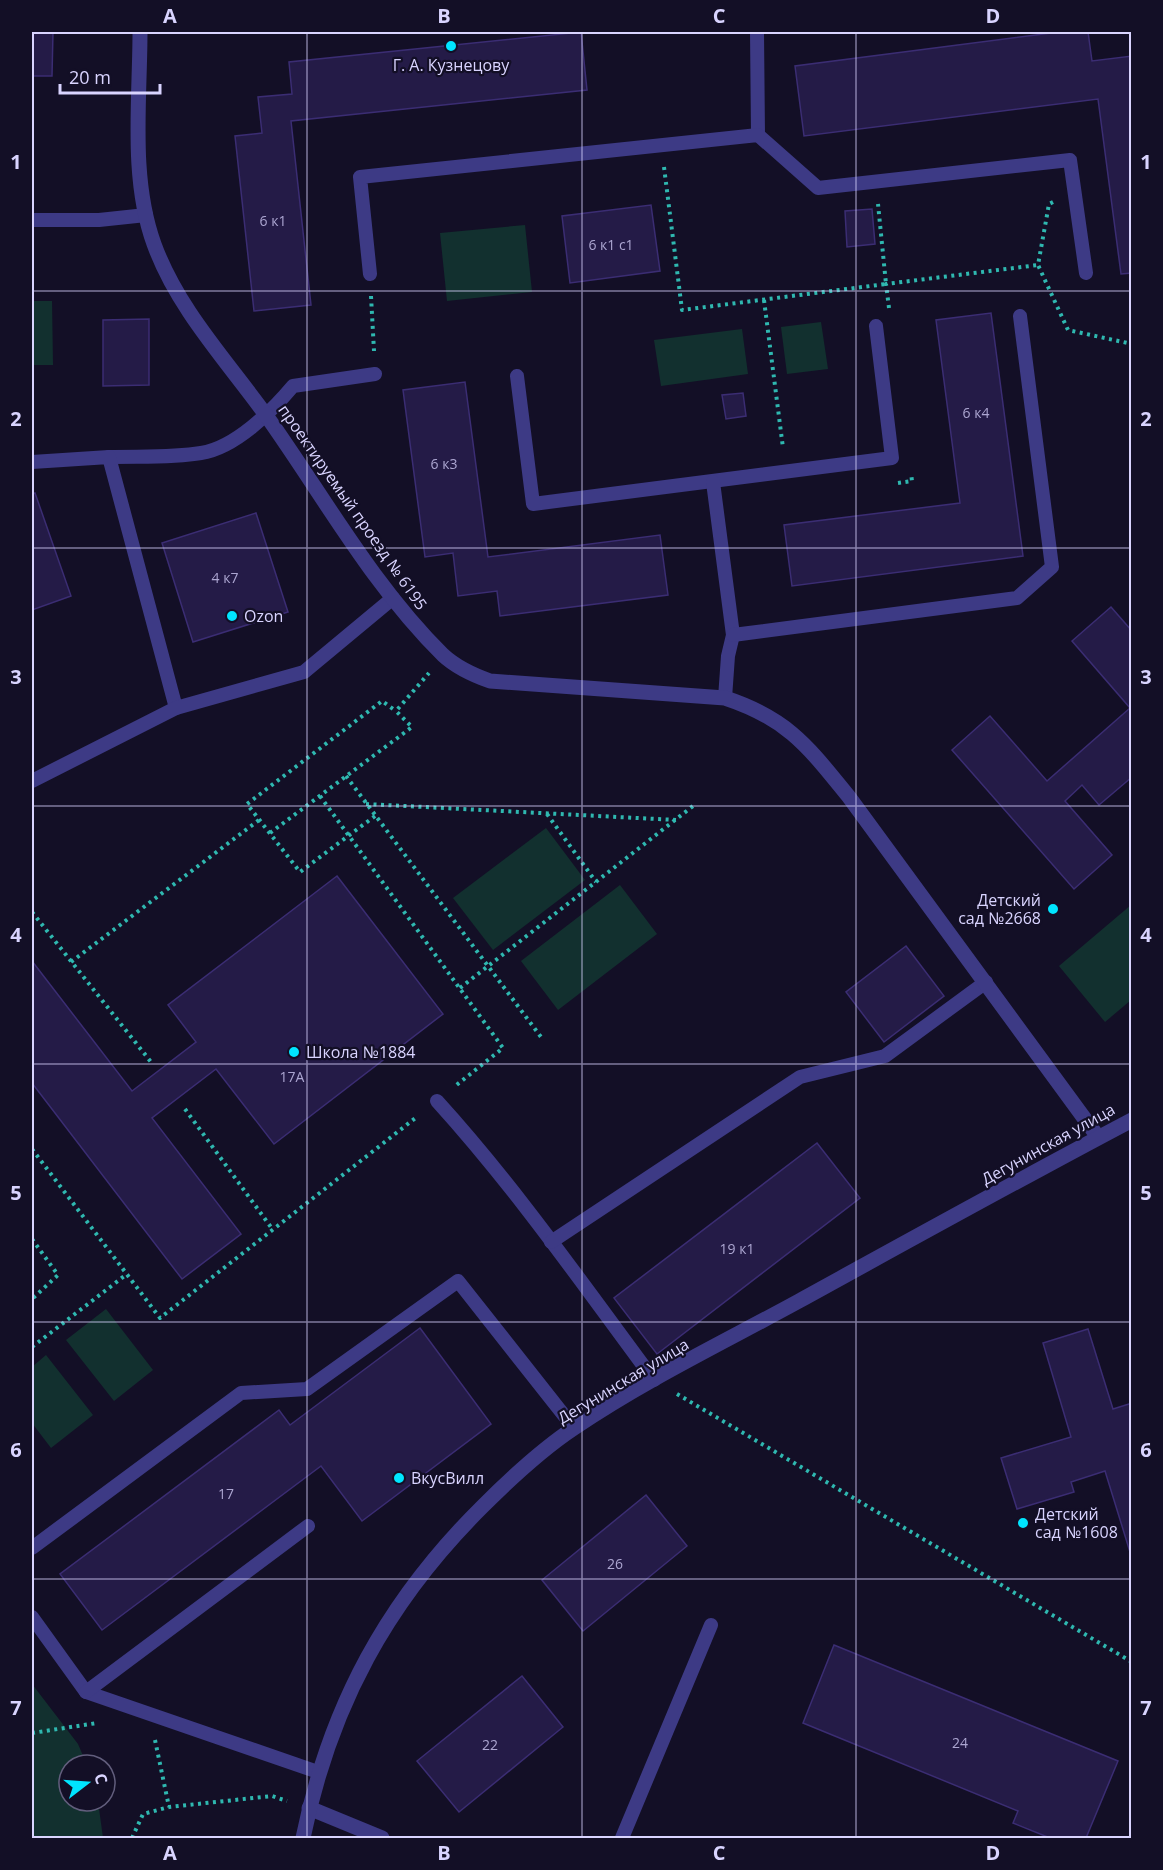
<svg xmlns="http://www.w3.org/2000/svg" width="1163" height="1870" font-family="'Open Sans',sans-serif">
  <rect width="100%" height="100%" fill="#130f26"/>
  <!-- green -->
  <g fill="#12302f">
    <polygon points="525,225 532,292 447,301 440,233"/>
    <polygon points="32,301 52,301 53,365 32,365"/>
    <polygon points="821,322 828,369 787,374 781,327"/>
    <polygon points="742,329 748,374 661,386 654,340"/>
    <polygon points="546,828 585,880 493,950 453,898"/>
    <polygon points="620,885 657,934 558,1010 521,961"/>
    <polygon points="1131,905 1131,1000 1105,1022 1059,966"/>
    <polygon points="106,1309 153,1370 114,1401 66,1340"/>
    <polygon points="46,1355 93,1415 51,1448 32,1423 32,1367"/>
    <polygon points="32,1684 78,1744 87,1765 69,1765 69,1801 98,1801 103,1838 32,1838"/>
  </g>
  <!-- building -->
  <g fill="#241b47" stroke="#3b2d73" stroke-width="1.5">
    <polygon points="32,32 53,32 52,76 32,76"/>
    <polygon points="581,32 587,90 291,121 311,305 254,311 235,136 262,133 258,97 292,94 289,62"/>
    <polygon points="1059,32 1088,32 1092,61 1132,56 1132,273 1121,274 1098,99 804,136 795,66"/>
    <polygon points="651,205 660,271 570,283 562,216"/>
    <polygon points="872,209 875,244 847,247 845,211"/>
    <polygon points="991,313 1023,556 792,586 784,525 960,503 936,320"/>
    <polygon points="149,319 149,385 103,386 103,320"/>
    <polygon points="465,382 488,557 660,535 668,595 500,616 497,591 458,596 453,553 425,557 403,390"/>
    <polygon points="743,393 746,416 726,419 722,395"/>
    <polygon points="35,493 71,596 32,610 32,494"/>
    <polygon points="256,513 288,612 193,642 162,543"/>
    <polygon points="1111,607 1132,631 1132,777 1099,805 1082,785 1065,801 1112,855 1074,889 952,750 990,716 1047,781 1130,708 1072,641"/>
    <polygon points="337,876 443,1014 274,1144 216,1069 152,1118 241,1234 182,1279 32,1083 32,961 132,1091 196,1042 168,1005"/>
    <polygon points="906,946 944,996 884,1042 846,992"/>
    <polygon points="817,1143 860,1198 657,1354 614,1298"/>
    <polygon points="420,1328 491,1424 362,1521 321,1466 102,1630 60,1574 279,1410 290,1425"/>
    <polygon points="1088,1329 1113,1409 1132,1403 1130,1552 1105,1471 1071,1482 1074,1492 1017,1509 1001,1458 1071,1437 1043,1343"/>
    <polygon points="646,1495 687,1546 583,1631 542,1580"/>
    <polygon points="834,1645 1118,1761 1086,1838 1050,1838 1013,1823 1018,1811 803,1723"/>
    <polygon points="522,1676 563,1727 459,1812 417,1761"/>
  </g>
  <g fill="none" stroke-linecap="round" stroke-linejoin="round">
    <!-- path -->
    <g stroke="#2fb8b0" stroke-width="4" stroke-dasharray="3 4.5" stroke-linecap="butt">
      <polyline points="664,167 682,310 886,284 878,204"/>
      <polyline points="1053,202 1049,204 1038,265 1068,330 1132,344"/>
      <polyline points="371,296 374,351"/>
      <polyline points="764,300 783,448"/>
      <polyline points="889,308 886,284 1038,265"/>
      <polyline points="898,483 912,481 911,473"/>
      <polyline points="346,776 541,1037"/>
      <polyline points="320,796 503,1048 454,1087"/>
      <polyline points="366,804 676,820"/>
      <polyline points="547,814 596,882"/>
      <polyline points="375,816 300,872 247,804 382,701 396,711"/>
      <polyline points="270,833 412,727 396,711 429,673"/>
      <polyline points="32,912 151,1062"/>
      <polyline points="71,962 259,820"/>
      <polyline points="460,988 693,806"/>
      <polyline points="185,1109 273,1230"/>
      <polyline points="32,1149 160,1318 418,1116"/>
      <polyline points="32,1239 58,1275 32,1299"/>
      <polyline points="32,1347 127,1274"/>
      <polyline points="677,1394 1132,1662"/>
      <polyline points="32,1733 97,1723"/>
      <polyline points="155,1740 169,1807"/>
      <polyline points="132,1838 143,1814 169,1807 272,1796 287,1801"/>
    </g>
    <!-- lane -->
    <g stroke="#3d3a85" stroke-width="14">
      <polyline points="757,32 758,135"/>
      <polyline points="32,220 99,220 146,215"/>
      <polyline points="370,274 360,177 758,135 818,188 1070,160 1086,273"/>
      <polyline points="517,376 533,504 892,458 876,326"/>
      <path d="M109,457C139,456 172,458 201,453C235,448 272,411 293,386L375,374"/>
      <polyline points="32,462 109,457 176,708"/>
      <polyline points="713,482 733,635 728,656 725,698"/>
      <polyline points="733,635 1017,598 1052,567 1020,316"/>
      <polyline points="32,781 176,708 304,672 393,598"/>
      <path d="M437,1101C516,1188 584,1286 654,1380"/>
      <polyline points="551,1242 800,1077 885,1056 986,982"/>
      <polyline points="32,1548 241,1393 307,1389 458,1281 574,1428"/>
      <polyline points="32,1617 86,1692 318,1772"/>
      <polyline points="86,1692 308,1526"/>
      <polyline points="622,1838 711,1625"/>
    </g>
    <!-- street -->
    <g stroke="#3d3a85" stroke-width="15">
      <path d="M140,32C140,100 130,178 154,244C178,310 228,362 268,418C324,497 373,586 443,655C457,668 473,675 490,681L725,698C789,719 809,748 849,797L1098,1137"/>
      <polyline points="309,1808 382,1838"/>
      <path d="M303,1838C330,1706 387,1601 483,1506C511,1478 541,1450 574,1428C645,1380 724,1342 799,1301C910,1240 1020,1179 1132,1120"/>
    </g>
  </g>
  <!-- grid -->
  <path fill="none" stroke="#d9d4ff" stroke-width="1.5" stroke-opacity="0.55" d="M307,32V1838M582,32V1838M856,32V1838M32,291H1132M32,548H1132M32,806H1132M32,1064H1132M32,1322H1132M32,1579H1132"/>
  <!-- markers -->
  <g fill="#00e5ff" stroke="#130f26" stroke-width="2">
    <circle cx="451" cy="46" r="6"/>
    <circle cx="232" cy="616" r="6"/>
    <circle cx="1053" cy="909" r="6"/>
    <circle cx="294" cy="1052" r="6"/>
    <circle cx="399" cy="1478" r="6"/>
    <circle cx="1023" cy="1523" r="6"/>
  </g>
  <g text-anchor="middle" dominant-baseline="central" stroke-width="4.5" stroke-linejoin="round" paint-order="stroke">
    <!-- number labels -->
    <g font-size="14" fill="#aca6d1">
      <text x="273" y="220">6 к1</text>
      <text x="611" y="244">6 к1 с1</text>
      <text x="976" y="412">6 к4</text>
      <text x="444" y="463">6 к3</text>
      <text x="225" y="577">4 к7</text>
      <text x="292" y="1076">17А</text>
      <text x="737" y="1248">19 к1</text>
      <text x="226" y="1493">17</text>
      <text x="615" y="1563">26</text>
      <text x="960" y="1742">24</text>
      <text x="490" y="1744">22</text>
    </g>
    <!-- poi labels -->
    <g font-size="16" fill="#d9d4ff" stroke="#130f26" text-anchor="start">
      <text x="451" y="65" text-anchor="middle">Г. А. Кузнецову</text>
      <text x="244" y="616">Ozon</text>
      <text x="1041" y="900" text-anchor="end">Детский<tspan x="1041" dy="18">сад №2668</tspan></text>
      <text x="306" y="1052">Школа №1884</text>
      <text x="411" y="1478">ВкусВилл</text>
      <text x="1035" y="1514">Детский<tspan x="1035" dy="18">сад №1608</tspan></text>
    </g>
    <!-- street labels -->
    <g font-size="16" fill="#d9d4ff" stroke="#130f26">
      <text transform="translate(353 507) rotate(55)">проектируемый проезд № 6195</text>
      <text transform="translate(1048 1144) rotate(-29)">Дегунинская улица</text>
      <text transform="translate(623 1381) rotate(-31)">Дегунинская улица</text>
    </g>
  </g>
  <!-- border -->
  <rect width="1163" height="1870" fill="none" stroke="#130f26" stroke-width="66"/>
  <!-- north arrow -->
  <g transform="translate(87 1783) rotate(73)"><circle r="28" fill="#130f26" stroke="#625e7d" stroke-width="1.5"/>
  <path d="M0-4.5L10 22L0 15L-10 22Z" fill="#00e5ff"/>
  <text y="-9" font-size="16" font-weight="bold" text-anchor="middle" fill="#d9d4ff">С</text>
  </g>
  <!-- scale -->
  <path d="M60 84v9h100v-9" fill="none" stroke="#d9d4ff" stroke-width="3"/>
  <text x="69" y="84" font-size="18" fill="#d9d4ff" stroke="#130f26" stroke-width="4.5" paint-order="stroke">20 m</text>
  <rect x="33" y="33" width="1097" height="1804" fill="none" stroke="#d9d4ff" stroke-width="2"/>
  <g font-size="20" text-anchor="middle" font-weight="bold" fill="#d9d4ff">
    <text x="170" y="23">A</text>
    <text x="444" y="23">B</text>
    <text x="719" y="23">C</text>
    <text x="993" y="23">D</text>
    <text x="16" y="169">1</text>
    <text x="1146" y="169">1</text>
    <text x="16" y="426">2</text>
    <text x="1146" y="426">2</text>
    <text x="16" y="684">3</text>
    <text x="1146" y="684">3</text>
    <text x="16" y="942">4</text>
    <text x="1146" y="942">4</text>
    <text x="16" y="1200">5</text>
    <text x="1146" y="1200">5</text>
    <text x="16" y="1457">6</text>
    <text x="1146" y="1457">6</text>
    <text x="16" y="1715">7</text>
    <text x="1146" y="1715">7</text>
    <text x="170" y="1860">A</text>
    <text x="444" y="1860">B</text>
    <text x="719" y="1860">C</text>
    <text x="993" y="1860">D</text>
  </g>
</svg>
